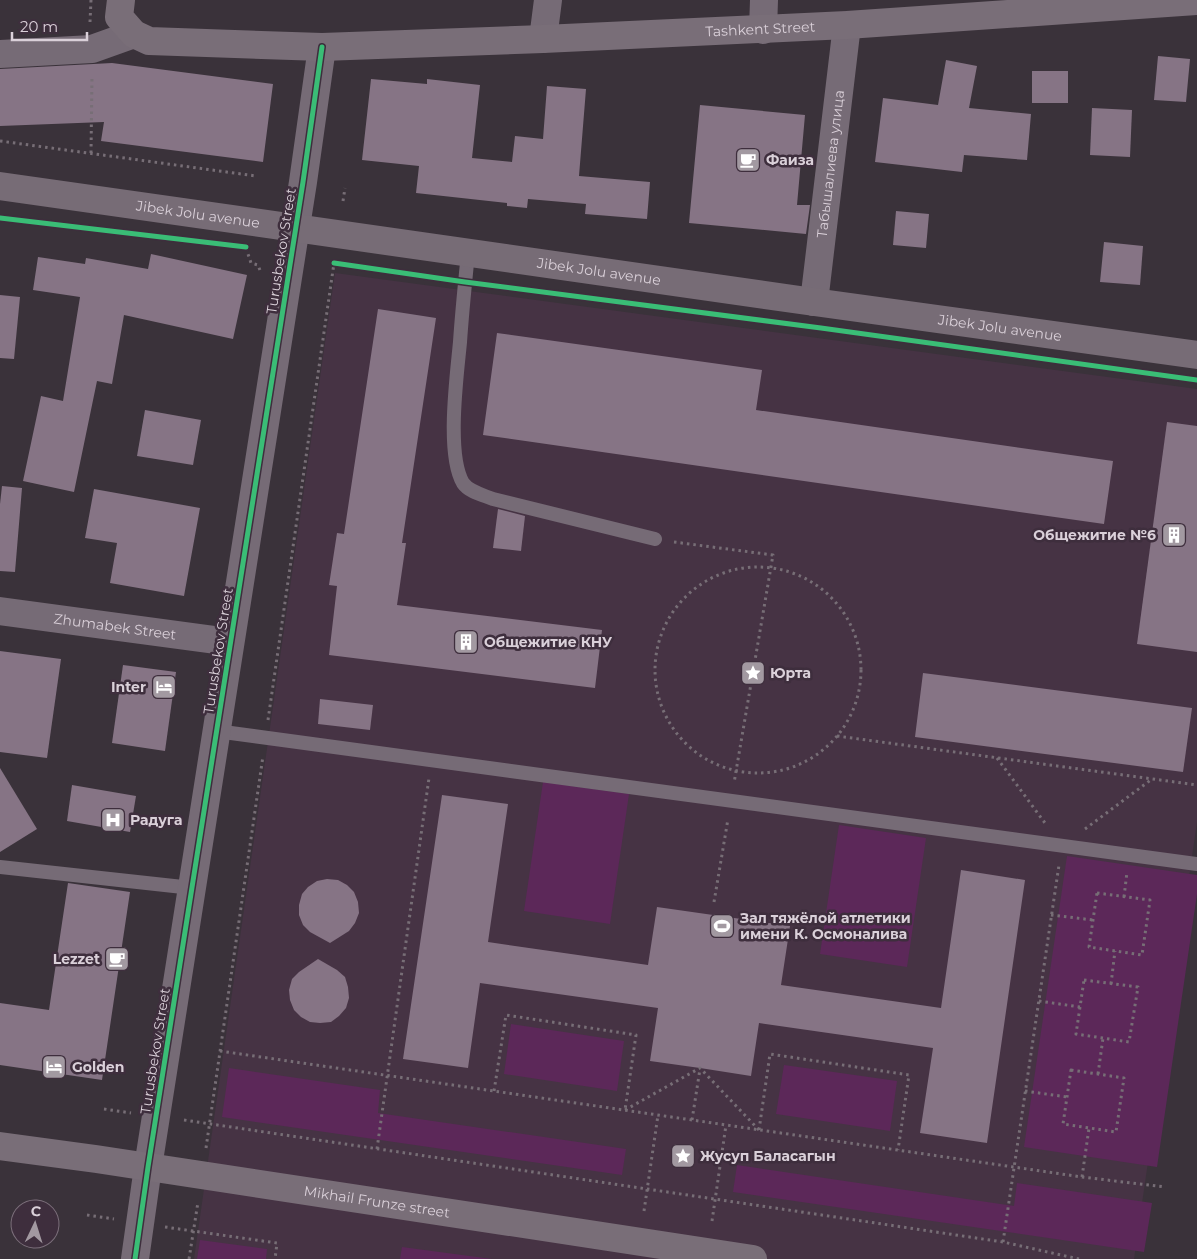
<svg xmlns="http://www.w3.org/2000/svg" width="1197" height="1259" font-family="Montserrat,sans-serif">
  <rect width="100%" height="100%" fill="#3a323a"/>
  <!-- built -->
  <polygon fill="#463344" points="335,273 1197,389 1197,822 1134,1259 194,1259"/>
  <!-- green -->
  <g fill="#5c2859">
    <polygon points="543,782 629,794 610,924 524,911"/>
    <polygon points="839,825 926,838 907,967 820,954"/>
    <polygon points="1067,856 1197,875 1197,894 1157,1167 1024,1147"/>
    <polygon points="511,1024 624,1041 617,1091 504,1074"/>
    <polygon points="784,1065 897,1081 890,1131 776,1114"/>
    <polygon points="229,1068 380,1090 378,1113 626,1149 622,1175 222,1117"/>
    <polygon points="737,1165 1014,1206 1017,1183 1152,1203 1144,1252 733,1192"/>
    <polygon points="200,1240 267,1249 266,1259 197,1259"/>
    <polygon points="402,1247 492,1259 400,1259"/>
  </g>
  <!-- building -->
  <g fill="#867485">
    <polygon points="1158,56 1190,59 1186,102 1154,100"/>
    <polygon points="946,60 977,66 969,108 1031,114 1027,160 964,155 962,172 875,162 883,98 938,105"/>
    <polygon points="112,63 273,84 263,162 101,141 104,122 0,126 0,69"/>
    <rect x="1032" y="71" width="36" height="32"/>
    <polygon points="371,79 427,84 427,79 480,85 472,158 512,162 515,136 543,139 547,86 586,89 579,176 650,182 647,219 585,214 586,204 528,199 527,208 507,206 507,203 416,193 419,166 362,160"/>
    <polygon points="700,105 805,115 797,205 810,205 806,234 689,223"/>
    <polygon points="1092,108 1132,110 1130,157 1090,155"/>
    <polygon points="896,211 929,214 926,248 893,245"/>
    <polygon points="1104,242 1143,246 1140,285 1100,282"/>
    <polygon points="151,254 247,275 233,339 124,315 112,384 97,381 74,492 23,481 41,396 63,401 80,297 33,290 38,257 85,264 86,258 148,269"/>
    <polygon points="0,295 20,297 14,359 0,358"/>
    <polygon points="378,309 436,318 402,543 406,543 397,605 602,630 595,688 329,655 337,586 329,585 337,533 344,534"/>
    <polygon points="497,333 762,370 756,410 1113,461 1104,524 483,435"/>
    <polygon points="145,410 201,420 193,465 137,456"/>
    <polygon points="1167,422 1197,426 1197,652 1137,644"/>
    <polygon points="2,486 22,488 15,572 0,571 0,504"/>
    <polygon points="94,489 200,508 184,596 110,583 117,543 85,538"/>
    <polygon points="498,509 525,516 521,551 493,548"/>
    <polygon points="0,651 61,659 47,758 0,752"/>
    <polygon points="123,665 176,672 165,751 112,743"/>
    <polygon points="923,673 1192,708 1183,772 915,737"/>
    <polygon points="320,699 373,705 370,730 318,724"/>
    <polygon points="0,768 37,829 0,852"/>
    <polygon points="72,785 136,796 130,832 67,821"/>
    <polygon points="442,795 508,804 488,942 648,965 657,907 790,926 781,985 941,1008 961,870 1025,880 987,1143 920,1133 933,1048 759,1023 751,1076 700,1068 650,1061 658,1008 480,983 468,1068 403,1059"/>
    <polygon points="327,879 338,880 347,885 354,892 358,902 359,913 355,923 349,931 330,943 310,932 303,925 299,915 299,905 302,894 308,887 317,881"/>
    <polygon points="68,883 130,892 102,1080 0,1065 0,1003 49,1010"/>
    <polygon points="318,959 337,970 345,977 348,987 349,998 346,1008 339,1016 331,1022 320,1023 310,1022 301,1017 294,1010 290,1000 289,990 292,979 299,972"/>
  </g>
  <g fill="none" stroke-linecap="round" stroke-linejoin="round">
    <!-- path -->
    <g stroke="#776e76" stroke-width="3" stroke-dasharray="2.5 4" stroke-linecap="butt">
      <polyline points="90,22 91,0"/>
      <polyline points="0,141 256,176"/>
      <polyline points="91,153 92,75"/>
      <polyline points="343,201 345,188"/>
      <polyline points="246,248 251,263 258,265 261,273"/>
      <polyline points="674,542 773,555 734,783"/>
      <circle cx="758" cy="670" r="103"/>
      <polyline points="268,720 334,263"/>
      <polyline points="837,736 1197,785"/>
      <polyline points="997,758 1045,823"/>
      <polyline points="1085,829 1152,779"/>
      <polygon points="1097,893 1150,900 1142,955 1089,947"/>
      <polyline points="1124,897 1127,872"/>
      <polyline points="714,902 728,819"/>
      <polyline points="1051,915 1093,920"/>
      <polygon points="1084,980 1138,987 1129,1042 1076,1034"/>
      <polyline points="1111,984 1115,951"/>
      <polyline points="1039,1001 1080,1007"/>
      <polyline points="220,1051 1082,1177 1165,1187"/>
      <polygon points="1071,1070 1124,1078 1116,1132 1063,1124"/>
      <polyline points="1098,1074 1103,1038"/>
      <polyline points="494,1091 506,1015 636,1035 625,1110"/>
      <polyline points="1025,1091 1067,1097"/>
      <polyline points="104,1109 131,1113"/>
      <polyline points="625,1110 700,1068 759,1130"/>
      <polyline points="184,1120 1003,1242 1079,1259"/>
      <polyline points="692,1120 700,1069"/>
      <polyline points="759,1130 770,1054 909,1075 898,1150"/>
      <polyline points="206,1148 263,756"/>
      <polyline points="377,1149 429,778"/>
      <polyline points="1082,1177 1089,1128"/>
      <polyline points="644,1211 658,1115"/>
      <polyline points="87,1215 114,1219"/>
      <polyline points="712,1221 726,1125"/>
      <polyline points="165,1227 277,1243 275,1259"/>
      <polyline points="1003,1242 1059,865"/>
      <polyline points="189,1259 198,1202"/>
    </g>
    <!-- lane -->
    <g stroke="#766b76" stroke-width="14">
      <path d="M468,253C465,283 462,312 460,342C457,375 446,454 463,483C469,492 483,495 493,499L655,539"/>
      <polyline points="216,731 1197,864"/>
      <polyline points="0,867 192,888"/>
    </g>
    <!-- street -->
    <g stroke="#766b76" stroke-width="28">
      <polyline points="763,30 764,0"/>
      <polyline points="543,39 548,0"/>
      <polyline points="0,54 92,49 134,34"/>
      <path id="s1" d="M814,302L847,25"/>
      <path id="s2" d="M0,611L230,642"/>
      <polyline points="135,1259 148,1167 303,182 322,47"/>
    </g>
    <!-- secondary -->
    <g stroke="#796e78" stroke-width="28">
      <path id="s3" d="M121,0L119,17L134,34L149,41L322,47L543,39L847,25L1197,1"/>
      <path id="s4" d="M0,1146L96,1159L753,1259"/>
    </g>
    <!-- primary -->
    <path stroke="#776c76" stroke-width="28" id="s5" d="M0,186L814,302L1197,355"/>
    <defs>
      <g id="cycleway">
        <polyline points="0,218 246,247"/>
        <polyline points="334,263 465,282 821,328 1197,380"/>
        <polyline points="135,1259 148,1167 303,182 322,47"/>
      </g>
    </defs>
    <!-- cycleway casing -->
    <use href="#cycleway" stroke="#3e2e3d" stroke-width="8"/>
    <!-- cycleway -->
    <use href="#cycleway" stroke="#3abd76" stroke-width="5"/>
  </g>
  <!-- icons -->
  <defs>
    <symbol id="cafe-square" viewBox="-11 -11 22 22"><rect x="-9" y="-9" width="18" height="18" rx="4" fill="#a299a1" stroke="#3e2e3d"/><path d="M-5.5-4.5H6V0H3Q3 3.5 0 3.5H-2.5Q-5.5 3.5-5.5 0ZM3-3.2v2h1.7v-2ZM-6 4.5H4V6H-6Z" fill="#fff"/></symbol>
    <symbol id="building-square" viewBox="-11 -11 22 22"><rect x="-9" y="-9" width="18" height="18" rx="4" fill="#a299a1" stroke="#3e2e3d"/><path d="M-4-6H4V6H1V3H-1V6H-4ZM-2.5-4.3h1.7v1.8h-1.7ZM.8-4.3h1.7v1.8H.8ZM-2.5-1h1.7V.8h-1.7ZM.8-1h1.7V.8H.8Z" fill="#fff"/></symbol>
    <symbol id="sight-square" viewBox="-11 -11 22 22"><rect x="-9" y="-9" width="18" height="18" rx="4" fill="#a299a1" stroke="#3e2e3d"/><path d="M0-6L1.8-2.2L6-1.7L2.9 1.2L3.7 5.4L0 3.3L-3.7 5.4L-2.9 1.2L-6-1.7L-1.8-2.2Z" fill="#fff"/></symbol>
    <symbol id="hotel-square" viewBox="-11 -11 22 22"><rect x="-9" y="-9" width="18" height="18" rx="4" fill="#a299a1" stroke="#3e2e3d"/><path d="M-6-4.5h1.5V1H6V5H4.5V3h-9V5H-6ZM-4 0a1.8 1.8 0 1 1 3.6 0ZM.5 0V-2.5h3Q6-2.5 6 0Z" fill="#fff"/></symbol>
    <symbol id="hospital-square" viewBox="-11 -11 22 22"><rect x="-9" y="-9" width="18" height="18" rx="4" fill="#a299a1" stroke="#3e2e3d"/><path d="M-5-5h3v3.5h4V-5h3V5h-3V1.5h-4V5h-3Z" fill="#fff"/></symbol>
    <symbol id="stadium-square" viewBox="-11 -11 22 22"><rect x="-9" y="-9" width="18" height="18" rx="4" fill="#a299a1" stroke="#3e2e3d"/><path d="M0-5a6.5 5 0 1 0 0 10a6.5 5 0 1 0 0-10ZM-3.5-1.8h7v3.6h-7Z" fill="#fff"/></symbol>
  </defs>
  <g fill-rule="evenodd">
    <use href="#cafe-square" x="734" y="146" width="28" height="28"/>
    <use href="#building-square" x="1160" y="521" width="28" height="28"/>
    <use href="#building-square" x="452" y="628" width="28" height="28"/>
    <use href="#sight-square" x="739" y="659" width="28" height="28"/>
    <use href="#hotel-square" x="150" y="673" width="28" height="28"/>
    <use href="#hospital-square" x="99" y="806" width="28" height="28"/>
    <use href="#stadium-square" x="708" y="912" width="28" height="28"/>
    <use href="#cafe-square" x="103" y="945" width="28" height="28"/>
    <use href="#hotel-square" x="40" y="1053" width="28" height="28"/>
    <use href="#sight-square" x="669" y="1142" width="28" height="28"/>
  </g>
  <g text-anchor="middle" dominant-baseline="central" stroke-width="5" stroke-linejoin="round" paint-order="stroke">
    <!-- street labels -->
    <g font-size="14" fill="#dad0d9" stroke="#3e2e3d">
      <text stroke="none"><textPath href="#s3" startOffset="668">Tashkent Street</textPath></text>
      <text stroke="none"><textPath href="#s1" startOffset="139">Табышалиева улица</textPath></text>
      <text stroke="none"><textPath href="#s5" startOffset="200">Jibek Jolu avenue</textPath></text>
      <text transform="translate(281 251) rotate(-81)">Turusbekov Street</text>
      <text stroke="none"><textPath href="#s5" startOffset="605">Jibek Jolu avenue</textPath></text>
      <text stroke="none"><textPath href="#s5" startOffset="1010">Jibek Jolu avenue</textPath></text>
      <text stroke="none"><textPath href="#s2" startOffset="116">Zhumabek Street</textPath></text>
      <text transform="translate(218 651) rotate(-81)">Turusbekov Street</text>
      <text transform="translate(155 1051) rotate(-81)">Turusbekov Street</text>
      <text stroke="none"><textPath href="#s4" startOffset="381">Mikhail Frunze street</textPath></text>
    </g>
    <!-- poi labels -->
    <g font-size="14" font-weight="bold" fill="#dad0d9" stroke="#3e2e3d" text-anchor="start">
      <text x="766" y="160">Фаиза</text>
      <text x="1156" y="535" text-anchor="end">Общежитие №6</text>
      <text x="484" y="642">Общежитие КНУ</text>
      <text x="770" y="673">Юрта</text>
      <text x="146" y="687" text-anchor="end">Inter</text>
      <text x="130" y="820">Радуга</text>
      <text x="740" y="918">Зал тяжёлой атлетики<tspan x="740" dy="16">имени К. Осмоналива</tspan></text>
      <text x="100" y="959" text-anchor="end">Lezzet</text>
      <text x="72" y="1067">Golden</text>
      <text x="700" y="1156">Жусуп Баласагын</text>
    </g>
  </g>
  <!-- north arrow -->
  <g transform="translate(35 1224) rotate(4)"><circle r="24" fill="#3e2e3d" stroke="#7c6f7b"/>
  <path d="M0-4L9 19L0 12L-9 19Z" fill="#a299a1"/>
  <text y="-8" font-size="14" font-weight="bold" text-anchor="middle" fill="#dad0d9">С</text>
  </g>
  <!-- scale -->
  <path d="M12 32v8h75v-8" fill="none" stroke="#dad0d9" stroke-width="2.5"/>
  <text x="20" y="32" font-size="15" fill="#dad0d9" stroke="#3e2e3d" stroke-width="4" paint-order="stroke">20 m</text>
</svg>
